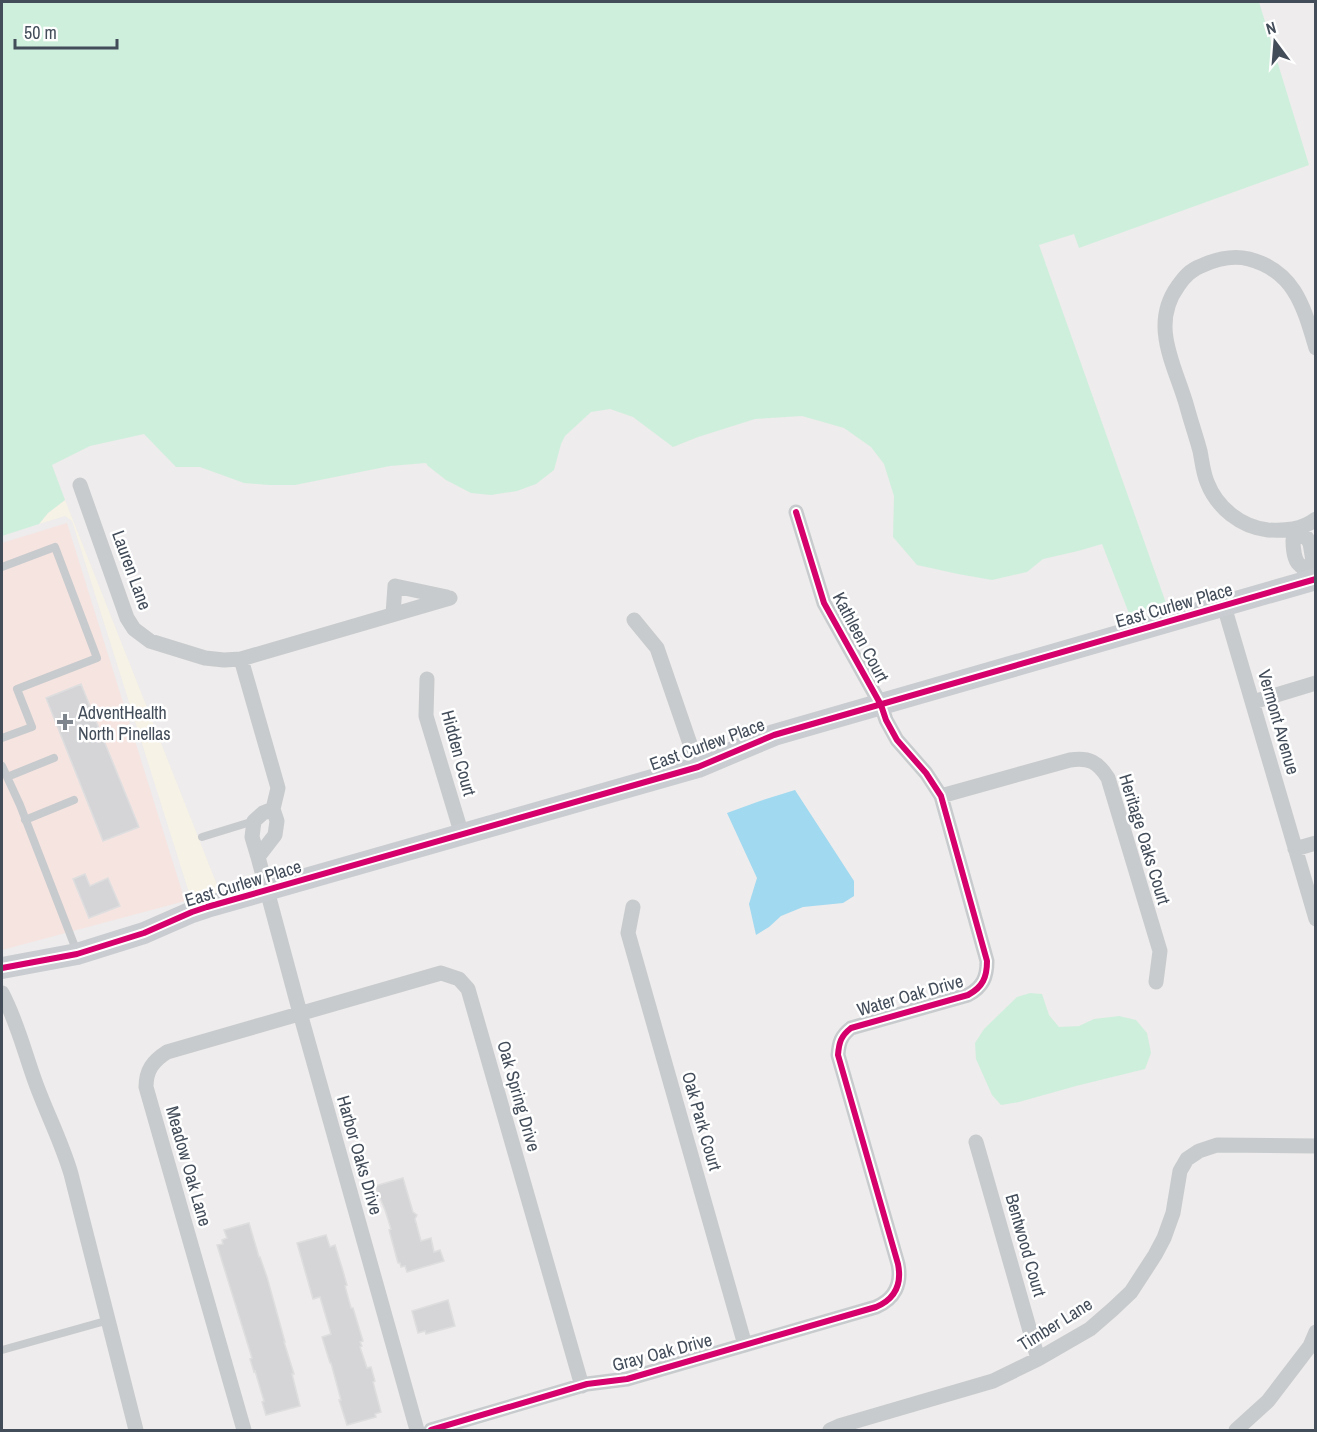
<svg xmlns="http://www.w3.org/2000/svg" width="1317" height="1432" font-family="'Archivo Narrow',sans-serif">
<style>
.commercial{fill:#f6f2e6}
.medical{fill:#f6e4e1}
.green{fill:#cfefdd}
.water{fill:#a0d9f0}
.building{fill:#d5d4d7;stroke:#dfdedf;stroke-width:1.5}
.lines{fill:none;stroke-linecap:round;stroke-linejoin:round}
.lane{stroke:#c8cbcd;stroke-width:8}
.street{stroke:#c8cbcd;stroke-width:15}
.secondary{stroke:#c9ccd0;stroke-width:22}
.cycleway-casing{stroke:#fff;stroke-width:10}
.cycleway{stroke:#d6006c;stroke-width:6}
.poi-dot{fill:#7f858d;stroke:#fff;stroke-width:2}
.labels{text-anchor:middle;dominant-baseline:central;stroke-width:5;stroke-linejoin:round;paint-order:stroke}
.street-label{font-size:18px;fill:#434d5a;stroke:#fff}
.poi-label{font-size:18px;fill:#434d5a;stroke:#fff;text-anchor:start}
</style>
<rect width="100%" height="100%" fill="#eeecec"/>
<path class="commercial" d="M65,500L221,895L187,906L191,899L72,521L65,516L39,524L48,513Z"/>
<path class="medical" d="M67,523L185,901L2,950V543Z"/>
<path class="green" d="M2,2H1259L1309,165L1079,248L1074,234L1039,245L1166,603L1130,616L1102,544L1078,551L1043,559L1027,572L992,580L958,574L917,565L893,537L894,496L884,464L871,447L844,428L802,416L755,419L698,437L673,447L633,417L610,409L591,412L565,436L561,444L554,470L536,484L517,491L491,495L471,493L446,480L428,466L426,463L390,466L295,485H269L244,483L200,467H176L144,434L90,446L52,465L65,500L48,513L39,524L2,536Z
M1030,993L1042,994L1049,1015L1059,1027L1079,1026L1094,1019L1119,1016L1136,1020L1147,1033L1151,1053L1145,1069L1076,1086L1019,1102L1001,1105L992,1095L976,1059L975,1043L984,1029L1017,997Z"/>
<path class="water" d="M795,790L854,881V896L843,903L803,907L781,916L769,927L756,935L749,904L757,878L727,813L760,801Z"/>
<path class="building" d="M81,684L139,827L103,841L46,698Z
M85,874L90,886L108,878L120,906L89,918L73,879Z
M403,1178L413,1212L417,1215L415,1219L421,1241L431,1238L434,1252L440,1250L444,1261L407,1272L405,1266L401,1267L400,1263H398L389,1230L391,1229L385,1210L375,1186Z
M249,1223L259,1257H260L267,1277L285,1342H284L294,1374H292L300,1406L266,1415L262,1402L264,1401L255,1371L254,1372L250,1359L252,1358L217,1245L223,1244L222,1240L227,1238L224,1230Z
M326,1235L330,1247L335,1245L343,1271L347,1285L345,1286L351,1308H353L363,1341L360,1342L362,1346L360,1347L367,1368L371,1367L375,1381L373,1382L381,1412L375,1414L376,1417L347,1425L339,1400H341L331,1363H330L322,1337L331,1334L320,1297L313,1299L297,1243Z
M448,1300L455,1326L426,1334L425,1331L418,1333L412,1311Z"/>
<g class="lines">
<path class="lane" d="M2,567L55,547L97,658L17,689L32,727L2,738
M2,766L20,805L77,952
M7,777L54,758
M25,820L74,800
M202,837L254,821
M2,1350L109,1320"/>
<path class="street" d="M1316,348C1304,308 1295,271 1249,259C1233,255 1216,259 1201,266C1190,270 1184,277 1178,286C1149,326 1176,367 1187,407C1191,422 1196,436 1200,451C1202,461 1203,472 1207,482C1217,508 1241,527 1268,530C1285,531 1302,530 1316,519
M80,485L127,618L134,629L150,641L205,658L224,660L241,659L450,598
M1310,568C1306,568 1302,568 1300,565C1294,561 1293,547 1293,540L1298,536L1306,537L1310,543L1313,561L1310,568L1313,580
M1224,606L1316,919
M393,614L395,586L447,597
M634,620L657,648L698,767
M241,659L278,788L273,809L277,821L275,835L258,857L300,1013L417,1430
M427,679L426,716L462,835
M1253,702L1316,683
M941,796L1070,760C1089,757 1098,762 1108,778L1160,951L1156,982
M1295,849L1316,843
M258,857L252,837L254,821L263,813L273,809
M633,907L628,933L745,1345
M2,993C17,1021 25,1054 36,1084C47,1114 62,1143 71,1174L136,1430
M976,1142L1038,1359
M244,1430L146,1087C146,1070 153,1061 167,1052L441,973L459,979L468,989L582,1386
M431,1430L587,1384L627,1379L876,1307C895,1299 902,1284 898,1264L838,1055C839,1042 841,1036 851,1028L968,995C983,987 987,977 987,961L941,796L926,773L897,740L886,720L881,705L824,603L796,512
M830,1430L839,1426L993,1381L1038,1359L1090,1329L1113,1309L1131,1292L1155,1255L1164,1238L1173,1213L1180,1171L1187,1159L1199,1151L1217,1145L1316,1146
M1236,1430L1268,1401L1310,1346L1316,1332"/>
<path class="secondary" d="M2,968L77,954L144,933L192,912L207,907L698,767L774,735L1316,579"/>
<g class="cycleway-casing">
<path id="cycleway" d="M2,968L77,954L144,933L192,912L207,907L698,767L774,735L1316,579
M431,1430L587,1384L627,1379L876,1307C895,1299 902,1284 898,1264L838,1055C839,1042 841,1036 851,1028L968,995C983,987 987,977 987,961L941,796L926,773L897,740L886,720L881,705L824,603L796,512"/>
</g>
<use href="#cycleway" class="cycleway"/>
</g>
<path class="poi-dot" d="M62 713h6v6h6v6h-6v6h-6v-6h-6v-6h6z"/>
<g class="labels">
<g class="street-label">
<text transform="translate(132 570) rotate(70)">Lauren Lane</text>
<text transform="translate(1174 605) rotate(-16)">East Curlew Place</text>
<text transform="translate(861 637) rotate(62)">Kathleen Court</text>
<text transform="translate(1279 722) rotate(74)">Vermont Avenue</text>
<text transform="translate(707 744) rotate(-20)">East Curlew Place</text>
<text transform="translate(459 753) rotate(75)">Hidden Court</text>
<text transform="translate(1145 839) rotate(73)">Heritage Oaks Court</text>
<text transform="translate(243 883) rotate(-17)">East Curlew Place</text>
<text transform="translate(910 995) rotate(-16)">Water Oak Drive</text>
<text transform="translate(519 1096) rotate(74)">Oak Spring Drive</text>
<text transform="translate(702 1121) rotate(74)">Oak Park Court</text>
<text transform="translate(360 1155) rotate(74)">Harbor Oaks Drive</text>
<text transform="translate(189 1166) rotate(74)">Meadow Oak Lane</text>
<text transform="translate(1026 1245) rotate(74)">Bentwood Court</text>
<text transform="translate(1055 1324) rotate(-32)">Timber Lane</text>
<text transform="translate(662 1352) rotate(-15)">Gray Oak Drive</text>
</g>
<g class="poi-label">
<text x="78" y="712">AdventHealth<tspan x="78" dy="21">North Pinellas</tspan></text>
</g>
</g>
<rect width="1317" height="1432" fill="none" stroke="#434d5a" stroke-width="6"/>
<g transform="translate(1275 42) rotate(344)" stroke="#ffffff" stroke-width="4.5" paint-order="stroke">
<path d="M0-4.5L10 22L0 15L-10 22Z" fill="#434d5a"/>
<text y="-9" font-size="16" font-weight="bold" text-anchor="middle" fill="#434d5a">N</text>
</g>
<path d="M15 39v9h102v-9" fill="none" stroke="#434d5a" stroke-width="3"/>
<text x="24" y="39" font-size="18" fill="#434d5a" stroke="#ffffff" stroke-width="4.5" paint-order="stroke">50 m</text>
</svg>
